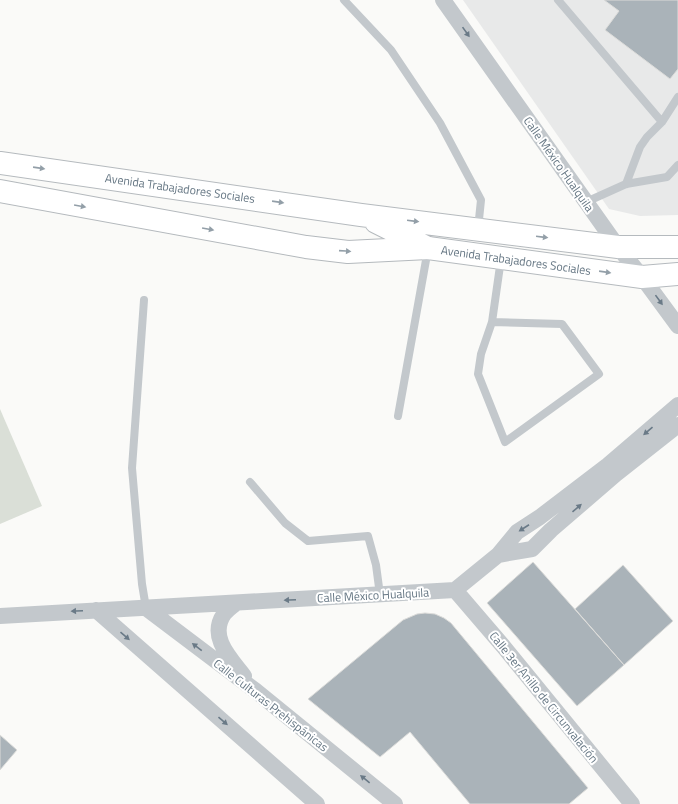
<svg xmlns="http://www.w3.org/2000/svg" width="678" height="804" font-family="'Titillium Web',sans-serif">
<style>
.built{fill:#e8e9e9}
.garden{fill:#dadfd7}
.building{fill:#aab3b9;stroke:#dcdcda}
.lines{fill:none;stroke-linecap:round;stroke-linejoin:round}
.primary-casing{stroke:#b5babe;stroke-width:24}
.highway-casing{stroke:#b4b9bd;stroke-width:24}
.lane{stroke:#c3c8cc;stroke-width:8}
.street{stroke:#c3c8cc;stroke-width:16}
.primary{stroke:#fff;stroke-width:22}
.highway{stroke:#fff;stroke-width:22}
.oneway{fill:#6a7a87}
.oneway2{fill:#939fa8}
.labels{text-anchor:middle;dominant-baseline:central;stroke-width:4;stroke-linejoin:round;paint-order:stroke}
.street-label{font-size:12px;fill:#657683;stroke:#fff}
</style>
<rect width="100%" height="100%" fill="#fafaf8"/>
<path class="built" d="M463,0H678V215L640,216L609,209Z"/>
<path class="garden" d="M0,409L42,506L0,524Z"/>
<path class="building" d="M604,0H678V69L670,79L605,30L619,11Z
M533,562L624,665L577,706L487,603Z
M623,565L673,621L624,665L575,609Z
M425,613L435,614L444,618L451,623L588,788L569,804H470L410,732L380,757L308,699L403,620L417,614Z
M0,735L17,750L0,770Z"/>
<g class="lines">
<g class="primary-casing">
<path id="primary" d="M0,163L361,215L618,247H678
M376,222L428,248L642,277L678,274"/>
</g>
<g class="highway-casing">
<path id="highway" d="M0,191L306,247L348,252L428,248"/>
</g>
<path class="lane" d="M344,0L391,50L440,123L481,200L478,229
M558,0L662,122L678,97
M626,184L640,147L647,137L662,122
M586,202L626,184L667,177L678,165
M144,300L132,468L142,584L146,608
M492,322L481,354L478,374L505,442L599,374L562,324L492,322L501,259
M398,416L428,249
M250,482L285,523L308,541L368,536L376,565L380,595"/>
<path class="street" d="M443,0L618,247L642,277L678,326
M498,555L532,549L551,530L616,474L678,425
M455,590L503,646L632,804
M235,604C231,607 227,610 224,614C208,637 231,659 244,676
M146,608L256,691L395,804
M96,610L317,804
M0,616L455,590L498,555L517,532L540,517L608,465L678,405"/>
<use href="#primary" class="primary"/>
<use href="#highway" class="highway"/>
</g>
<defs><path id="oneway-solid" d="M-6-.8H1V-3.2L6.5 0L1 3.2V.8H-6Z"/></defs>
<g class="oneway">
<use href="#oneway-solid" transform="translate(466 32) rotate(55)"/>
<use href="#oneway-solid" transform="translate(659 300) rotate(54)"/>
<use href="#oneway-solid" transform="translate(648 431) rotate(139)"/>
<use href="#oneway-solid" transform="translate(577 508) rotate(-41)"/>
<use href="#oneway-solid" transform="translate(524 528) rotate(147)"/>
<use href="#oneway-solid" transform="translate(290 600) rotate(177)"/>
<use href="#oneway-solid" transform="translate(77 611) rotate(177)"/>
<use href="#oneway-solid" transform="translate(125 636) rotate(41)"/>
<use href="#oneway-solid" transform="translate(197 647) rotate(-143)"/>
<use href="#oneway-solid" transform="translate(223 721) rotate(41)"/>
<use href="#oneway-solid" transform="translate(365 779) rotate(-141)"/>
</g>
<g class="oneway2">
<use href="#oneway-solid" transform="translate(39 168) rotate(8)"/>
<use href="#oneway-solid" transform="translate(278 202) rotate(8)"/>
<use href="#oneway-solid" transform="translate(80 206) rotate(10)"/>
<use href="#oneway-solid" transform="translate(413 221) rotate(7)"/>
<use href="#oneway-solid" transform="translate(208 229) rotate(10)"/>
<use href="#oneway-solid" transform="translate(542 237) rotate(7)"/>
<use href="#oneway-solid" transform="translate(345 251) rotate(4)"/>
<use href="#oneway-solid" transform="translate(605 272) rotate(8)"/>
</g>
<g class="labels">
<g class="street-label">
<text transform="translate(559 164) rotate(55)">Calle México Hualquila</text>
<text transform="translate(180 188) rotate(8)">Avenida Trabajadores Sociales</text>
<text transform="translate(516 260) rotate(8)">Avenida Trabajadores Sociales</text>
<text transform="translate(373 595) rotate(-3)">Calle México Hualquila</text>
<text transform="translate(544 697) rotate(51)">Calle 3er Anillo de Circunvalación</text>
<text transform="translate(271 705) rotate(38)">Calle Culturas Prehispánicas</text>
</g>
</g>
</svg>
